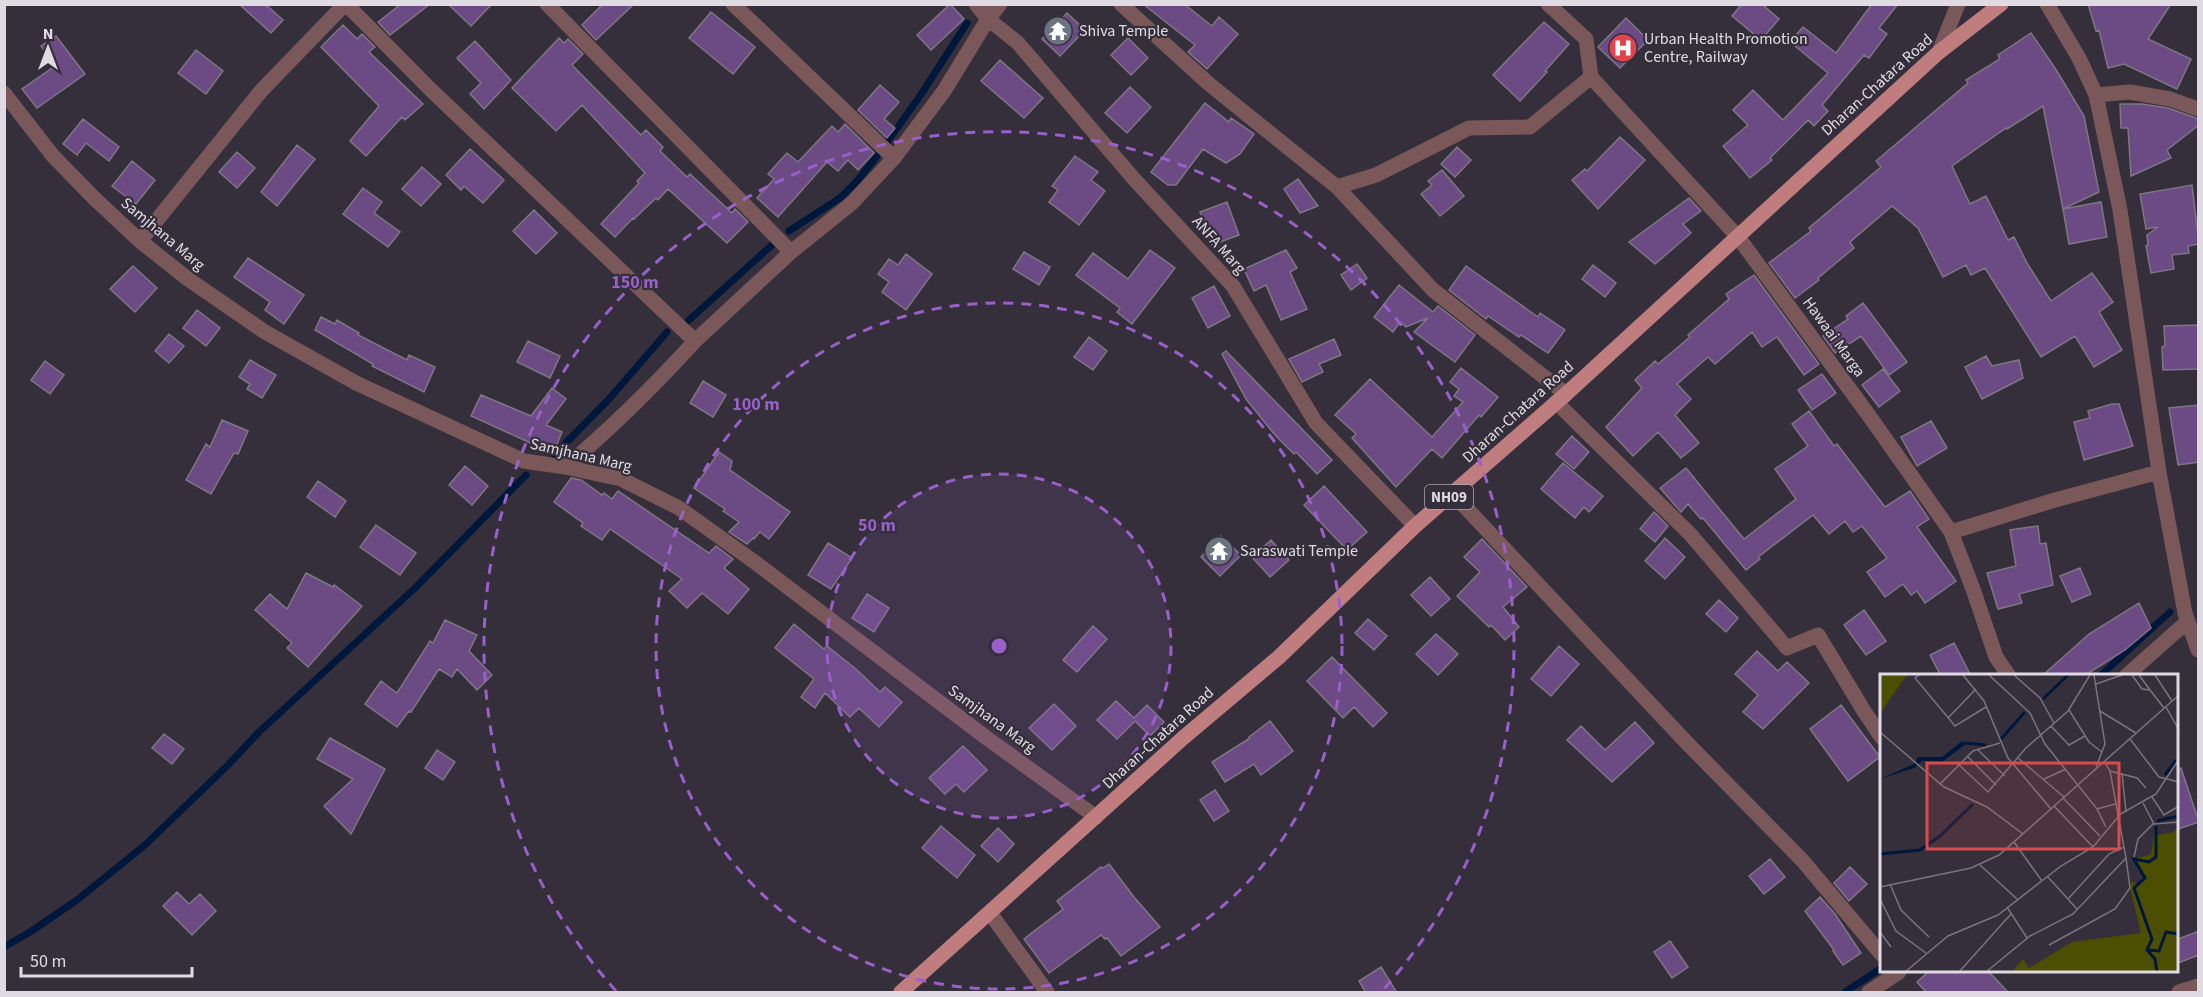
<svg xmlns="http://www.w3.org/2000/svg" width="2203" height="997" font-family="'Source Sans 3',sans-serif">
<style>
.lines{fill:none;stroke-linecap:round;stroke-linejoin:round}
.stream{stroke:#00173c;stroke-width:7}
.building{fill:#6c4b84;stroke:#7e7684;stroke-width:1.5}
.street{stroke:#7a5859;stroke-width:15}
.primary{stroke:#bf7d7f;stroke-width:15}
.ring{fill:none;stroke:#9960ca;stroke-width:3;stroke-dasharray:10 8}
.labels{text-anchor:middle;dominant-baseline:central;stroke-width:4.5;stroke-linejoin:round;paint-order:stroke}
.shield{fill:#352f3b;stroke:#ada7b1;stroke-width:1.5}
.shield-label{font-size:15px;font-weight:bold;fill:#e0dbe3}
.poi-label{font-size:16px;fill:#e0dbe3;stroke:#352f3b;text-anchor:start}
.street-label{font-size:16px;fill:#e0dbe3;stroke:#352f3b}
.inset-river{fill:none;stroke:#00173c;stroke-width:3}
.inset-road{fill:none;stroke:#79747e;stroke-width:1.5}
.view{fill:#d84c4d;fill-opacity:0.15;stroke:#d84c4d;stroke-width:3}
.inset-edge{fill:none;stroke:#e0dbe3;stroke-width:3}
.centre{fill:#9960ca;stroke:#352f3b;stroke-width:3}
.ring-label{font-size:18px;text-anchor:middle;font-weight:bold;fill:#9960ca;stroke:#352f3b;stroke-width:4.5;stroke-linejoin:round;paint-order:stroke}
</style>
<rect width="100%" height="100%" fill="#352f3b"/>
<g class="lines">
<path class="stream" d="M885,145L920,96L967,23
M789,231L840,198L857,181L877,156
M688,321L773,244
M554,455L609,399L667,332
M2100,676L2170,612
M4,947L30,932L77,900L145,845L228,765L259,732L416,587L526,475
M1845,992L1880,969"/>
</g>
<path class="building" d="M239,4H265L283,20L271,33Z
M401,4H430L390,35L378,22Z
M448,4H492L471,26Z
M603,4H634L596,40L582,25Z
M950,4L964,19L931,50L917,35Z
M1143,4H1184L1212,26L1219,17L1238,34L1207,69L1188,52L1195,45Z
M1742,4H1762L1779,19L1761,40L1732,16Z
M1872,4H1898L1879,28L1887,34L1869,58L1864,55L1822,105L1828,111L1814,126L1808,120L1770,158L1772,160L1750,178L1723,146L1748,125L1733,110L1753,90L1783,120L1828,73L1790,42L1803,27L1836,53Z
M2088,4H2171L2148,39L2191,59L2177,89L2124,64L2108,68L2099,30L2096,31Z
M711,12L755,47L733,74L689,38Z
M1067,13L1085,30L1060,56L1042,39Z
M1626,18L1648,40L1620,68L1598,47Z
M1544,22L1569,44L1545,71L1547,72L1520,101L1493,75Z
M343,25L357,39L362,34L375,47L369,52L423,104L405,120L402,117L366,156L350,141L379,106L321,47Z
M2031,33L2055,68L2084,116L2099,192L2063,209L2043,106L2007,129L2006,128L1952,166L1970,204L1986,196L2008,240L2014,237L2027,263L2051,301L2092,273L2113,302L2099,312L2122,350L2094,367L2075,336L2041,357L1985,268L1971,275L1966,265L1943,277L1918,228L1892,206L1850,242L1854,248L1818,278L1819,280L1795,298L1769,263L1811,231L1809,228L1881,167L1876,161L1968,83L1966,80L2000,59L1998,55Z
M56,36L85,74L37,108L22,89L55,66L41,46Z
M559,38L564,43L568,39L583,54L572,65L641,135L646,130L663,147L660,151L687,177L690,174L732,213L735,209L748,222L727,243L668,189L658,200L656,198L634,219L633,218L615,237L601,224L639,183L637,181L645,173L582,105L556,131L512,88Z
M1128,38L1148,58L1131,75L1111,55Z
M475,41L511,80L484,109L470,94L481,83L457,58Z
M196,50L223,71L206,94L178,73Z
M1000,60L1043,98L1024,118L981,81Z
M880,85L899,102L884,119L895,128L887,138L858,110Z
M1130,87L1151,107L1127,133L1105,113Z
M1205,103L1229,122L1231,118L1254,134L1240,154L1226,163L1203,149L1176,185H1168L1151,172Z
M2120,104H2142L2168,108L2199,119V125L2167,150L2171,158L2131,176L2128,128H2121Z
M83,119L119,147L109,161L86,143L77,155L63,144Z
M845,124L874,153L858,170L848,160L838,171L827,162L778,217L757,198L774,179L768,174L787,153L798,162L832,126L838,132Z
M1620,137L1645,160L1598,209L1572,180L1585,169L1587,171Z
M297,145L315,159L277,206L261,192Z
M1457,147L1471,160L1455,177L1441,164Z
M470,149L504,180L483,203L464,186L461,190L446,175Z
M237,152L255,168L237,188L219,172Z
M1075,156L1098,172L1091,180L1105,191L1079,225L1049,202L1058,190L1052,186Z
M132,161L155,180L136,204L112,186Z
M422,167L441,184L421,206L402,189Z
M1442,170L1464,196L1440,216L1421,194L1432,185L1428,181Z
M1298,179L1318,206L1300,213L1284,189Z
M2192,185L2199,244L2188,246L2189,253L2172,255L2174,269L2151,273L2146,246L2148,245L2147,235L2158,227L2146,229L2140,194Z
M363,188L382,202L374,213L400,232L388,247L343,214Z
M1689,198L1701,211L1683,224L1691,233L1655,264L1629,242Z
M1227,202L1239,235L1212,245L1200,212Z
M2101,202L2107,237L2069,244L2063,209Z
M534,210L557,233L536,254L513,231Z
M1150,250L1175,268L1132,324L1117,312L1120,308L1076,275L1093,253L1128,279Z
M1286,250L1297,268L1290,272L1307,309L1281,320L1266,285L1254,291L1244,269Z
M1024,252L1050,267L1039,285L1013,269Z
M906,254L932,274L906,310L882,292L889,282L878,274L889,259L898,265Z
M248,258L304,295L284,324L265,310L270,302L234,277Z
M1357,264L1367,278L1351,290L1341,275Z
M1593,265L1616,283L1605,297L1582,279Z
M133,266L157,288L135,312L110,289Z
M1466,266L1538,317L1540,313L1565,330L1548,353L1521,335L1519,337L1488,316L1486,319L1449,290Z
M1754,275L1819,364L1804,375L1777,337L1762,347L1752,332L1715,364L1708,357L1677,384L1691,399L1675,415L1699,443L1681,458L1658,432L1633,456L1606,427L1642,388L1635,380L1655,361L1658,364L1690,337L1688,335L1729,299L1726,294Z
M1399,285L1433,312L1438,306L1475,335L1455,362L1414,332L1428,318L1406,327L1400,322L1393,332L1374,317Z
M1214,286L1230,316L1208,328L1192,298Z
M1863,303L1907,362L1889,375L1861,336L1835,353L1823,336L1848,319L1846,316Z
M197,310L220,328L206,346L183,328Z
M321,317L335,324L337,320L359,333L358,335L407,360L409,355L435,367L424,392L372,366L373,364L315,330Z
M2199,325V369L2163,370L2162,347L2165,346L2164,326Z
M169,334L184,346L169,363L155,351Z
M1089,337L1107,351L1093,370L1074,357Z
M1334,339L1341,355L1319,364L1323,372L1302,382L1289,359Z
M528,341L560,356L550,378L517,362Z
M1226,351L1332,460L1317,474L1296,452L1294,454L1275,435L1246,399L1222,354Z
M1986,356L1992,366L2019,360L2023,378L1982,399L1965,367Z
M250,360L276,375L262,398L247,389L250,384L239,377Z
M45,361L64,375L50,394L31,380Z
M1461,368L1498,397L1481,417L1479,415L1442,458L1432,449L1396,487L1352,438L1356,434L1335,415L1370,379L1432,437L1463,402L1454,396L1459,389L1450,382Z
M1883,369L1900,391L1879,407L1862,385Z
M1822,374L1836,393L1812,410L1798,390Z
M703,381L726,395L713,417L690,403Z
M552,388L566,399L546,425L562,432L555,449L537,442L535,445L471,416L481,395L531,416Z
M2112,404H2119L2133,446L2084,460L2074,422L2090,418L2088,411Z
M2199,405V462L2178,465L2169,408Z
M1809,411L1834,446L1837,444L1885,507L1910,491L1929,519L1917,527L1956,581L1925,603L1917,591L1911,595L1903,584L1885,597L1867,572L1887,558L1862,526L1853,532L1845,521L1829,534L1813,515L1758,557L1760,559L1746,570L1703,518L1701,519L1688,504L1681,512L1660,488L1686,468L1744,539L1796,499L1775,469L1808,446L1792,424Z
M222,420L248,431L238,454L234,453L211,494L186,480L206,444L210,447Z
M1931,421L1947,448L1917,466L1901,437Z
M1572,436L1589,452L1574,469L1556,454Z
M719,452L732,461L730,470L790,512L769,539L760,532L754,539L753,538L747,544L729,532L739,522L723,511L725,509L694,488Z
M1563,463L1603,496L1589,512L1584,507L1575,518L1541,489Z
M465,466L488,486L472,505L449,485Z
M571,478L581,480L602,495L604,493L612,499L618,491L709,553L716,546L733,559L724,568L749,589L728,614L702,593L687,608L669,591L682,579L610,529L602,540L581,526L583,523L554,502Z
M318,481L346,501L335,517L307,497Z
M1324,486L1367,532L1347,550L1304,505Z
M1654,512L1668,526L1655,542L1640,529Z
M376,525L416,553L400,575L360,547Z
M2038,526L2040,544L2046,543L2053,585L2019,594L2022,603L1998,609L1987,573L2016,566L2010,530Z
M1221,536L1241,555L1220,576L1201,557Z
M1665,538L1685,557L1665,579L1645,561Z
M1482,539L1527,587L1503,607L1519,627L1505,640L1491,625L1489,627L1457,596L1480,572L1464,557Z
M1271,540L1289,560L1270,577L1252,557Z
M828,543L852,558L831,589L808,575Z
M2080,568L2091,594L2072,602L2060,576Z
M306,573L333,587L334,585L362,606L308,667L287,648L292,643L255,610L270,594L287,609Z
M1430,577L1450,599L1431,616L1411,595Z
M867,594L889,608L874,632L852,618Z
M1719,600L1738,618L1726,632L1706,614Z
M2139,603L2151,628L2125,650L2084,676H2042L2089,634Z
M1864,610L1886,641L1866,655L1844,625Z
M1368,619L1387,636L1374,650L1355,633Z
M445,620L477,635L469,651L492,675L477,690L457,669L452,677L439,669L411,712L409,711L397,727L365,704L381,681L397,693L430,641L433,643Z
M794,624L824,649L827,646L857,670L880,692L885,687L902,702L879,727L859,708L850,717L825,693L815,708L801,697L814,679L775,648Z
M1093,626L1107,639L1077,672L1063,660Z
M1436,634L1458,654L1438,675L1416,654Z
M1954,643L1971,676H1941L1930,655Z
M1559,646L1579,664L1551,696L1531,679Z
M1757,651L1778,671L1787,662L1809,683L1763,729L1743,712L1758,695L1735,674Z
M1332,657L1387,713L1373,727L1354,707L1343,718L1307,681Z
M1116,701L1134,718L1147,705L1164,722L1150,736L1135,721L1117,739L1097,720Z
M1054,704L1076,726L1052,750L1029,728Z
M1841,705L1880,757L1848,781L1810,729Z
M1270,721L1293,751L1261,775L1254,764L1225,782L1212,762L1250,738L1249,737Z
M1635,722L1654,743L1612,782L1567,740L1581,726L1605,750Z
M164,734L184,749L172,764L152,748Z
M330,738L385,769L351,834L324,806L353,779L317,759Z
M963,746L987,770L964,792L956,784L945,794L929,778Z
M437,750L455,762L443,780L425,768Z
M2181,768L2199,822L2178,829V769Z
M1215,790L1229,811L1214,821L1200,800Z
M941,826L975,855L957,878L922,848Z
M998,828L1014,844L998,862L981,846Z
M1770,859L1785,877L1764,894L1749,876Z
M1109,864L1134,897L1160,927L1121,956L1107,938L1105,939L1101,935L1049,973L1024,939L1063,909L1057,901L1101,867L1103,868Z
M1850,867L1867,884L1849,901L1834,883Z
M177,892L189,904L200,894L216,911L192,935L163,906Z
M1820,897L1835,914L1861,953L1843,965L1833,951L1834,950L1805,911Z
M2199,931V955L2178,963V939Z
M1670,941L1688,967L1672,978L1654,952Z
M1381,967L1397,993H1366L1359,981Z
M1928,972H1989L2009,993H1927L1917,982Z"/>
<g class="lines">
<path class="street" d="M346,4L431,90L695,341L791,252L852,203L894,158L944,91L988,19L1000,4
M547,4L791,252
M733,4L894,158
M976,4L988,19L1018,43L1134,179L1233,286L1316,423L1415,526
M1121,4L1209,84L1337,187L1433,290L1566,394
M1548,4L1586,39L1591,77L1738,237L1870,417L1951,532L2055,500L2159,472
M2047,4L2079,58L2096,95L2120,210L2159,472L2185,613L2198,650
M1939,52L1958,4
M4,93L53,156L94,198L140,241L188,279L265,332L356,383L524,461L565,467L621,479L679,508L756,563L984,736L1096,817
M2096,95L2130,92L2170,99L2198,109
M1337,187L1376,175L1469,128L1530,127L1591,77
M140,241L261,91L345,4
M1556,402L1691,535L1787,648L1818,635L1864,711L1882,738
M565,467C612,428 654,386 695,341
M1453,494L1687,743L1802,860L1882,955
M1951,532L1973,589L1996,657L2009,676
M2126,676L2188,621
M990,913L1047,992
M1869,992L1899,972
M2179,992L2198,986"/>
<path class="primary" d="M901,992L1183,738L1279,657L1415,526L1566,394L1939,52L2001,4"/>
</g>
<circle cx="999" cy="646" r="172" fill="#9960ca" fill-opacity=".12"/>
<g class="ring">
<circle cx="999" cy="646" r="172"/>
<circle cx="999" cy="646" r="343"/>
<path d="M616 991A515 515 0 1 1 1382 991"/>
</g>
<defs>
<g id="temple-disc" transform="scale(1.5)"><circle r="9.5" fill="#6b7280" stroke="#352f3b"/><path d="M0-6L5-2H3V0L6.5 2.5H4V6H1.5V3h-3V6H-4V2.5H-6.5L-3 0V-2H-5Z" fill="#fff"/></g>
<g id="hospital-disc" transform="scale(1.5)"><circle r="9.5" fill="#e0444e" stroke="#352f3b"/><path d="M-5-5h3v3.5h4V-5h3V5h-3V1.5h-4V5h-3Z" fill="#fff"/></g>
</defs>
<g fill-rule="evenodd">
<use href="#temple-disc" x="1058" y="31"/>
<use href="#hospital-disc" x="1623" y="48"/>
<use href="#temple-disc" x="1219" y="551"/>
</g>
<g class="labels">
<rect class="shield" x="1425" y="485" width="48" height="24" rx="4.5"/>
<g class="shield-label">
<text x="1449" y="497">NH09</text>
</g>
<g class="poi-label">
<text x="1079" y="31">Shiva Temple</text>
<text x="1644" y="39">Urban Health Promotion<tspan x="1644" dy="18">Centre, Railway</tspan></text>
<text x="1240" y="551">Saraswati Temple</text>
</g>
<g class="street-label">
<text transform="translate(1877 85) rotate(-42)">Dharan-Chatara Road</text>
<text transform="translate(163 234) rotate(40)">Samjhana Marg</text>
<text transform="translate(1219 245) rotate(48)">ANFA Marg</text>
<text transform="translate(1834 337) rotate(54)">Hawaai Marga</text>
<text transform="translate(1518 412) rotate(-42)">Dharan-Chatara Road</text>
<text transform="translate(581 455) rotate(13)">Samjhana Marg</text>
<text transform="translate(992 719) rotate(36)">Samjhana Marg</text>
<text transform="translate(1158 738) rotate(-42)">Dharan-Chatara Road</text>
</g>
</g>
<g transform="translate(1880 674)">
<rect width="298" height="298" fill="#352f3b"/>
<path d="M0,1H27L0,39ZM298,152V298H132L143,285L149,294L192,268L261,259L250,214L251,208L261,210L265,204L254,185L271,180L274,162L294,158Z" fill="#4c4e01"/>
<path d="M82,67L86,70L62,88L42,87L34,94L0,105L34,90L38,83H62Z" fill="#00173c"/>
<path class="inset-river" d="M163,25L188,1M121,65L145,38M85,69L106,71M285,101L296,86M277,147L299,142M276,152V183L269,188L254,185L265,204L254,214L272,265L267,276L275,285L277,298M0,180L40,176L60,162L93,130M268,276L279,277L286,258L299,260"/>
<path class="inset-road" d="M39,1L35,4L75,52L106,33M83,1L104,27L128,84L171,135M109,1L150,39L165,70L217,135L235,130M134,1L160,24L174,49M214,1L225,70L216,93M252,1L262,15L270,16L284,34M259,1L270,16M275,1L292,27M216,10L242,1M286,33L299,56M189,36L209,68L222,78M220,37L256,59M68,44L96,15M171,52L189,71L205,62M0,58L64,113L107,133L143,160M250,65L279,103L299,108M97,75L125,102M87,82L116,111M138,84L184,123M77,89L108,118L146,74L188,37L210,1M230,97L257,104L266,114M242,99L246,138M164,105L186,95M60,110L93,77L120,69M272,123L284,141L299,132M183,124L220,162M263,129L274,150L299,148M174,132L213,173M217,135L226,153M237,142L276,120L299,85M134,168L162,207M254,183L258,165L274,149M100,191L137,225M168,203L197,235M10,210L21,236L49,263M0,213L91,194L119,181L299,21M0,225L16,257L46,279M188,225L229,180L244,173M127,233L147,264M0,258L11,273M169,271L235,235L250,214L246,184M25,298L68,262L118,241L181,192L213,173L238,143M79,298L131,240M106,298L150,262L193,240L246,184L230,97L224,87"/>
<path class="view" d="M47,89H239V175H47Z"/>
<rect width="298" height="298" class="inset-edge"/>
</g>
<circle cx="999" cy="646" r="9" class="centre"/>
<g class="ring-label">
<text x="635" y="288">150 m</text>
<text x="756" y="410">100 m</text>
<text x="877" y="531">50 m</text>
</g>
<rect width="2203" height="997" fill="none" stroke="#e0dbe3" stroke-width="12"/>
<g transform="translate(48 48)" stroke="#352f3b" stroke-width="4.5" paint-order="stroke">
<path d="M0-4.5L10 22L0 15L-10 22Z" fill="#e0dbe3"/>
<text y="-9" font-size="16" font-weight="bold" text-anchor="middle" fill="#e0dbe3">N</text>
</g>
<path d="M21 967v9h171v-9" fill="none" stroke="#e0dbe3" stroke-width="3"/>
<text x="30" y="967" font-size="18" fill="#e0dbe3" stroke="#352f3b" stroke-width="4.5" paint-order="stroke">50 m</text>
</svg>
